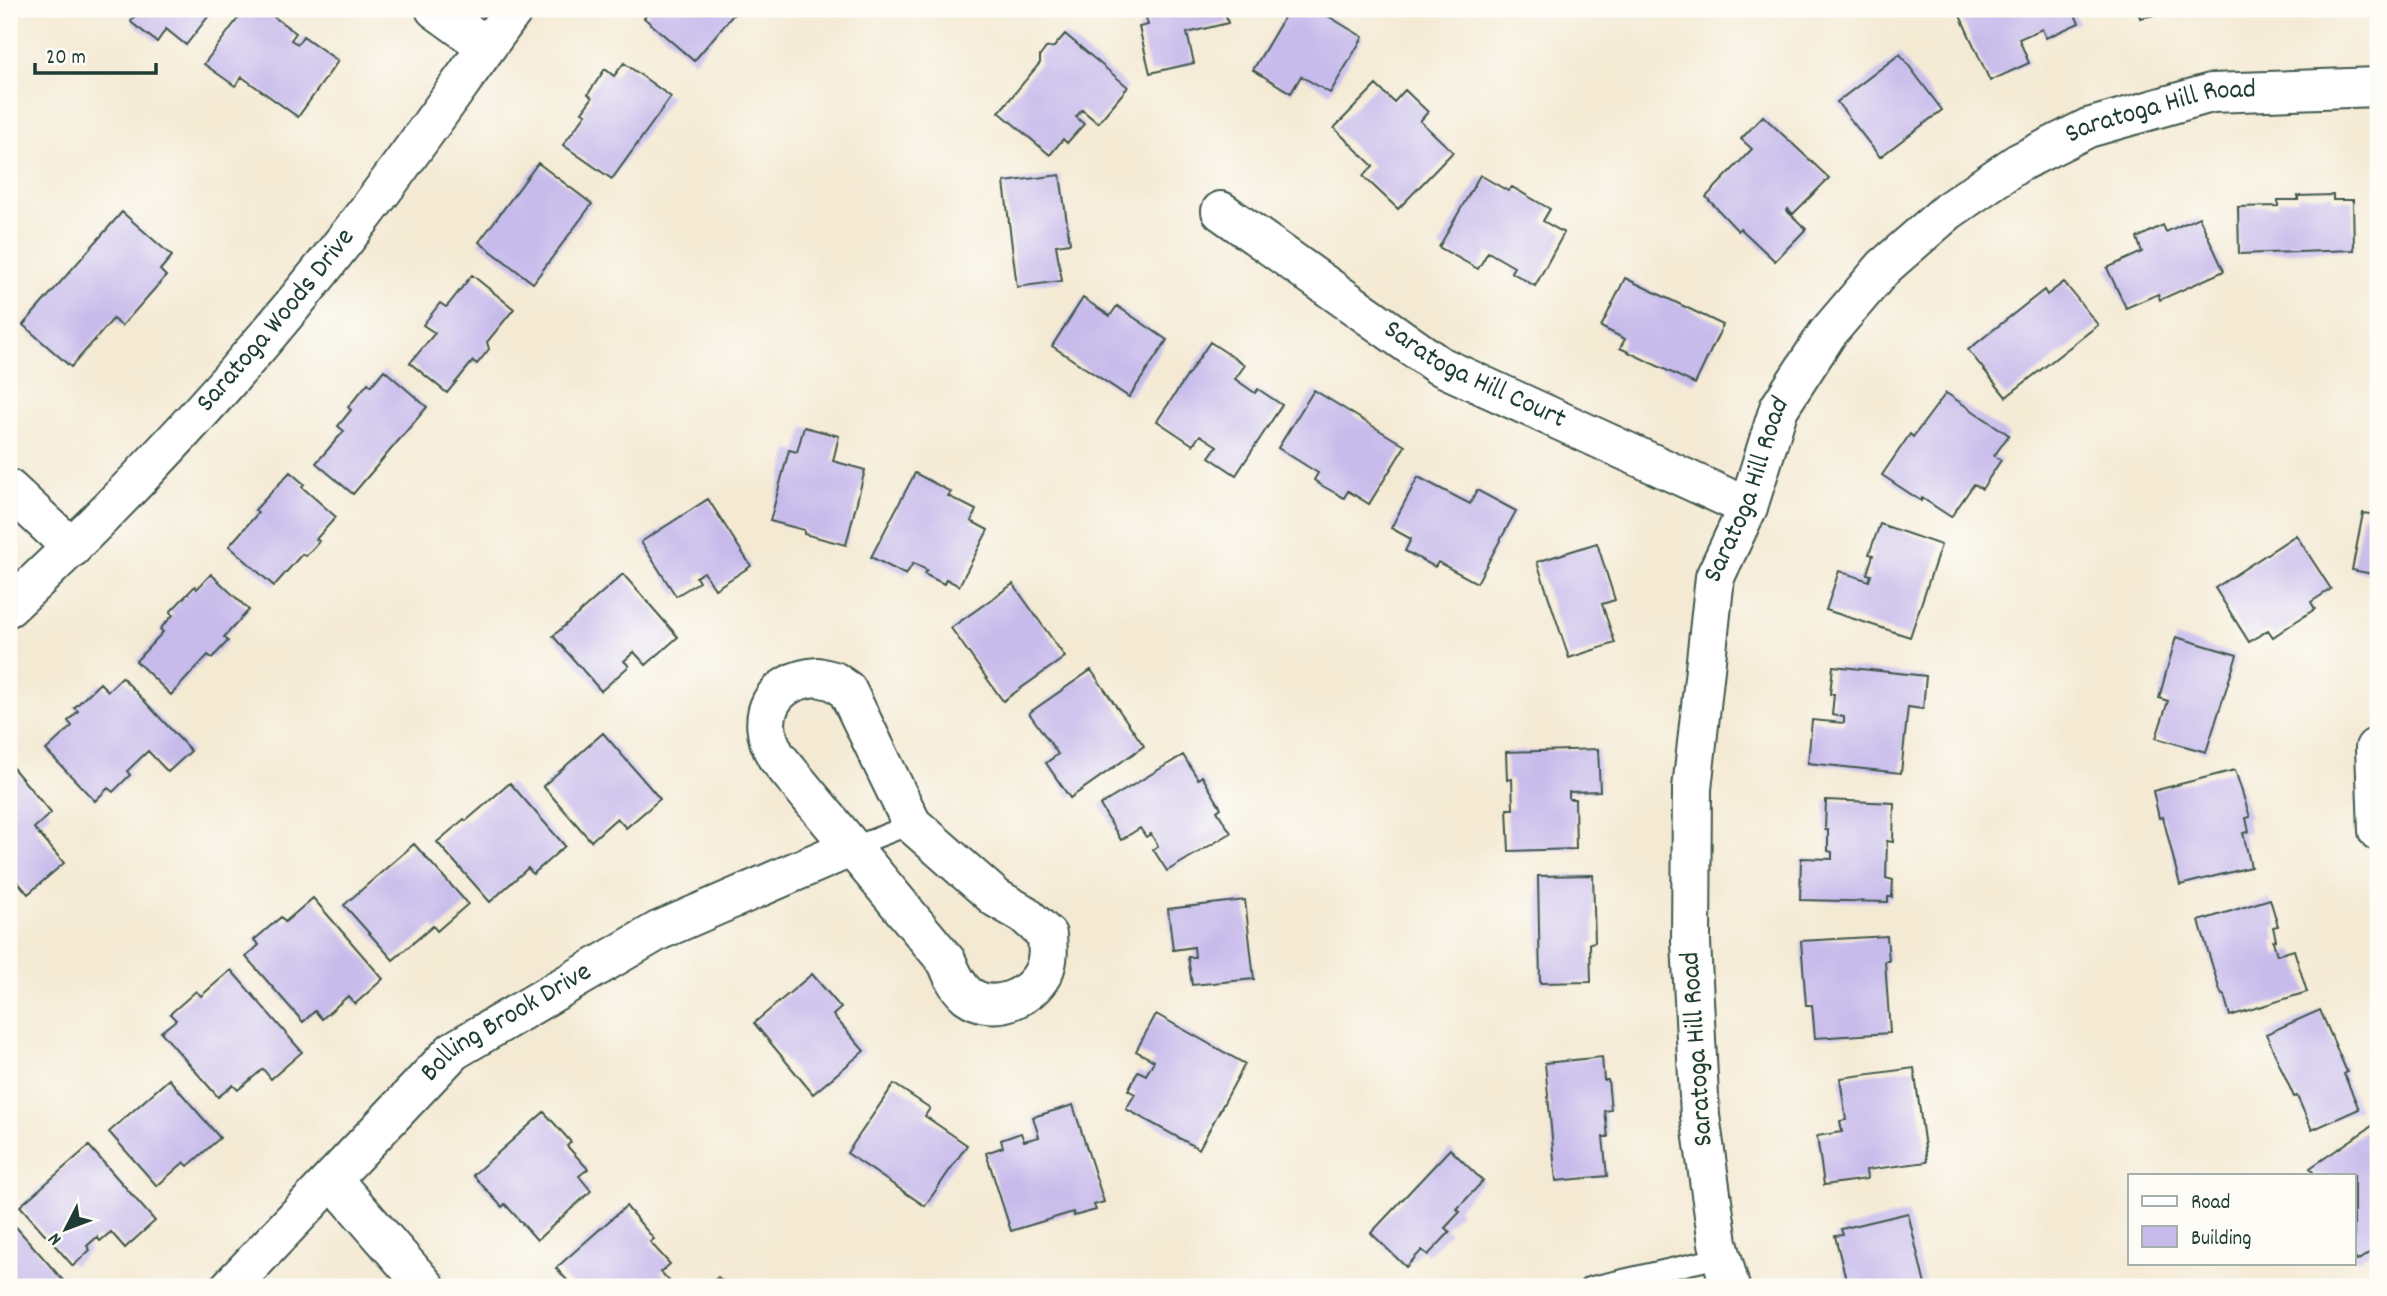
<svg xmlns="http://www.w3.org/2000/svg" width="2387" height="1296" font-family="Dekko,sans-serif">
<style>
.building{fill:#c7bbeb}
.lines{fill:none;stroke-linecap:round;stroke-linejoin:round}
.lane-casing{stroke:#3f574c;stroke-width:23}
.street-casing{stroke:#3f574c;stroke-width:42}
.lane{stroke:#fff;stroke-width:19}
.street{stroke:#fff;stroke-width:38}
.labels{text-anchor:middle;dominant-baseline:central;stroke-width:5;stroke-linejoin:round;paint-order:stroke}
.street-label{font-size:28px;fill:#1f3d34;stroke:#fdfcf7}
</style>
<rect width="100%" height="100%" fill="#fdfcf7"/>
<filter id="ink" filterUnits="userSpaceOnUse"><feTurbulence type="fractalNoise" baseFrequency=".0143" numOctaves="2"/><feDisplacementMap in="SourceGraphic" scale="14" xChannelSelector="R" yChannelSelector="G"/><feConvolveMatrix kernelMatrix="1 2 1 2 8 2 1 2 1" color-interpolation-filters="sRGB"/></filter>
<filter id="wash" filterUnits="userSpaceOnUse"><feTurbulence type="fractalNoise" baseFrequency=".00686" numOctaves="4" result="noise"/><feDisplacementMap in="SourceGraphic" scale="28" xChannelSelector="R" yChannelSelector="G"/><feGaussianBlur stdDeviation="1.57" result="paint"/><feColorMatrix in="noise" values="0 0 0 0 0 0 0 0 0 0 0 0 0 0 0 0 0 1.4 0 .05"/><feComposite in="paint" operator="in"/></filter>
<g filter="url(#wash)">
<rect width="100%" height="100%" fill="#f4ead4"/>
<g id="blocks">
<path class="building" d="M124,9H214L186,45L166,29L157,42L132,23L131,21L134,17Z
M245,9H263L296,33L291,40L294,42L298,44L303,36L338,61L298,117L242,77L235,86L204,64Z
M652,9H738L694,61L644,18Z
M1144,9H1224L1228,23L1187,33L1194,63L1150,73L1139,27L1148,25Z
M1289,9H1316L1363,37L1330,93L1301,76L1291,93L1253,70Z
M1957,9H2072L2079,23L2046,38L2042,29L2019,39L2029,63L1990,81Z
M2138,9H2178V10L2140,18Z
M1065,34L1128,87L1098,123L1082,110L1076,117L1084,124L1067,143L1063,139L1050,155L999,112L1040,63V56L1046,48L1054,47Z
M1900,54L1942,110L1880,157L1837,102Z
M624,63L671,97L612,179L563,145L586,114L582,112L592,98L588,94L605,69L614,76Z
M1376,85L1394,102L1405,90L1428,112L1420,121L1453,152L1398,209L1363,176L1373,166L1334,128Z
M1763,116L1829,178L1793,214L1788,209L1787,211L1806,229L1775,261L1740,228L1738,231L1706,197L1752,149L1741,139Z
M538,163L592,204L533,283L479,242Z
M1060,175L1070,243L1056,245L1062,281L1017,287L1004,182Z
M1480,175L1508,191L1512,187L1550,209L1543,221L1564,233L1535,286L1511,272L1514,267L1488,252L1478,269L1439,247Z
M2333,195V200H2353L2354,250L2239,254L2238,207L2278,206V200H2298V196Z
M122,212L172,256L160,270L166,276L122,326L113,319L71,367L23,325Z
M2199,217L2224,271L2160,300L2158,294L2126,308L2107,268L2142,252L2137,238L2163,225L2166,232Z
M472,275L514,309L487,342L489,349L477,364L473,361L447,393L410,363L435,333L423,325L440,303L446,307L448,305Z
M1625,278L1723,325L1695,384L1620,348L1625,339L1601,327Z
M2064,282L2098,325L2006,397L1968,350L2044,290L2047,295Z
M1083,298L1110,316L1117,306L1167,340L1129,397L1052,346Z
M1210,342L1245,365L1235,379L1255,393L1258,389L1282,405L1236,475L1209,457L1217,446L1200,435L1193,445L1157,421Z
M384,370L427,407L353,494L316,463L344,431L338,426L351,410L348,407L368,383L371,386Z
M1314,390L1405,446L1369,504L1348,491L1344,498L1321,485L1314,480L1318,473L1278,448Z
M1946,393L2009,435L1994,456L2001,460L1982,489L1974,484L1951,517L1922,498L1921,501L1882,475L1910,434L1913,437Z
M804,427L839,436L833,461L865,470L846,545L804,534V530L770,521L789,450L797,452Z
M290,472L304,484L302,487L336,517L316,539L319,541L317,544L306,556L302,554L274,586L229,546L258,513L255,510Z
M915,473L951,492L948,496L976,510L971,521L988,530L959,586L946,579L944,584L924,574L927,570L913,563L906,575L871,557Z
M1418,477L1470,504L1477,490L1516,511L1477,583L1438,562L1435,567L1405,551L1411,539L1391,528Z
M708,499L751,566L715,589L704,572L696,577L699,582L676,596L641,542Z
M2363,513L2378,515V575L2352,570Z
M1880,524L1941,545L1910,637L1826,610L1839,571L1869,581L1871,575L1867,574L1873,555L1869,554Z
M2296,535L2331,589L2311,602L2315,609L2295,622L2273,637L2268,630L2249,642L2215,588Z
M1597,543L1615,600L1602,604L1615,643L1569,658L1537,562Z
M211,574L249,610L224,637L228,641L212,658L208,655L171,695L136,661L162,633L163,632L160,629L173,615L170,612L195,586L197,589Z
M623,574L678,637L646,665L634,652L624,661L629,666L601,691L553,636Z
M1013,584L1065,657L1003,701L951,628Z
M2176,637L2237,655L2206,752L2156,738L2168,701L2159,698Z
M1833,666L1926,676L1923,709L1908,707L1901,773L1808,763L1812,720L1844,723V717L1832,715L1834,694H1830Z
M1091,670L1144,746L1070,798L1046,763L1058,754L1029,713Z
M122,677L191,751L168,772L148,751L127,771L130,775L113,792L108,788L95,801L46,750L72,726L68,721L78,711L74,708L100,683L108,691Z
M603,733L660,799L626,828L617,818L591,841L543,786Z
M1598,749L1600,791L1569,792V799H1575L1576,849L1509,851L1507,809H1513L1512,779L1507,780L1506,752Z
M1183,755L1198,779L1202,776L1221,808L1217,811L1231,833L1167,871L1153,849L1158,846L1151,834L1146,837L1140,828L1121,840L1100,805Z
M13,768L51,813L34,828L64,863L28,894L9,872V772Z
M2235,770L2250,817L2246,818L2249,832L2243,833L2251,867L2180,885L2163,817L2159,818L2153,791Z
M510,783L565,846L533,874L528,868L490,902L437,842L464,819L466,821Z
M1826,800L1894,803L1893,842L1887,841L1886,878L1893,880L1892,897H1888V902L1800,900L1801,858L1832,859V852L1828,851V830H1825Z
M414,844L468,904L437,931L433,926L393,960L344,905Z
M1593,875L1595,942L1590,943L1591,982L1540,983L1538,876Z
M313,898L383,979L355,1004L348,996L322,1019L315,1011L303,1022L246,957L259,945L254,940L281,917L285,922Z
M2270,899L2278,926L2273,927L2276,940L2273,941L2277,955L2294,950L2307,992L2230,1016L2224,995H2222L2219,988L2199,921Z
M1245,900L1254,979L1192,985L1188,957H1195L1194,947L1173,950L1168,909Z
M1887,936L1889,961H1885L1890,1033L1815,1038L1812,1005H1806L1801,941Z
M231,970L302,1052L271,1079L263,1069L238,1090L233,1085L218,1097L161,1032L176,1020L170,1014L196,991L201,996Z
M812,974L841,1008L833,1015L864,1051L813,1094L754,1023Z
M2320,1010L2347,1072L2344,1074L2359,1109L2312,1130L2297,1096L2294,1097L2266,1034Z
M1156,1014L1245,1064L1199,1149L1126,1109L1135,1094L1128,1090L1138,1071L1146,1075L1154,1061L1136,1051Z
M1602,1057L1604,1080H1608L1611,1110L1605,1111L1608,1137H1603L1607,1176L1556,1181L1545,1063Z
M1914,1068L1927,1162L1866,1170L1867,1179L1824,1185L1817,1136L1842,1132L1840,1121L1846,1120L1840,1078Z
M169,1079L220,1138L188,1166L184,1162L157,1186L109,1132Z
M894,1084L930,1108L925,1116L967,1145L925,1206L847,1153Z
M1073,1105L1104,1202L1094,1205L1096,1210L1074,1216L1073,1212L1011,1231L986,1153L1003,1147L1001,1140L1021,1133L1024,1141L1039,1137L1033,1117Z
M544,1112L571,1142L567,1146L588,1169L579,1176L591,1191L537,1240L505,1204L502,1207L473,1175Z
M2378,1122V1247L2357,1261L2354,1256V1175H2315L2310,1168Z
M89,1146L155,1221L125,1248L111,1232L100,1241L97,1237L87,1246L90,1250L73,1266L20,1206Z
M1450,1149L1483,1181L1457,1209L1460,1212L1445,1228L1450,1232L1428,1255L1422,1250L1406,1267L1371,1233Z
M626,1206L654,1239L650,1242L670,1264L661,1272L674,1286L573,1287L556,1268Z
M1908,1213L1925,1285L1917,1287H1848L1835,1236L1843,1235L1841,1229Z
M16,1227L69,1287H9V1233Z
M718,1277L728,1287H706Z"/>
</g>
</g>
<g filter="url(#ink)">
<use href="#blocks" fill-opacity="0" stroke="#3f574c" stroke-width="2"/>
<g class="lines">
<g class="lane-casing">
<path id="lane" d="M850,848L912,824
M1590,1287L1722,1257"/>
</g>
<g class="street-casing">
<g id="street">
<path d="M435,9L486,46"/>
<path id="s1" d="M1221,211L1438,365L1748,507"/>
<path d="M9,489L72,548"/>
<path id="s2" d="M9,607C135,489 253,360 358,223C412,153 462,80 514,9"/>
<path d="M818,677L834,681L847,690L912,824L996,898L1024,914L1047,935C1048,948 1049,961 1043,973C1029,999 993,1014 967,995C957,986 952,975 947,962L776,756C753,716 772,680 818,677Z"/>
<path d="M2375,748L2378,831"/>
<path d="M332,1179L426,1287"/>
<path id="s3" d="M230,1287L453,1051L658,931L850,848"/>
<path id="s4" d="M1730,1287L1718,1243L1700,1116L1691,942L1692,789L1715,577L1748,507L1779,408L1827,334L1884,267L1948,211L2018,163L2088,128L2211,93L2378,87"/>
</g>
</g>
<use href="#lane" class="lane"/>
<use href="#street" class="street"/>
</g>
</g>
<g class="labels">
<g class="street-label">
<text stroke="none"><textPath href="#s4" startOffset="1395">Saratoga Hill Road</textPath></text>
<text stroke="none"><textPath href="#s2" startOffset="392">Saratoga Woods Drive</textPath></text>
<text stroke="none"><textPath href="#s1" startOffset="303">Saratoga Hill Court</textPath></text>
<text stroke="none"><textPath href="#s4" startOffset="807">Saratoga Hill Road</textPath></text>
<text stroke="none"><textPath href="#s3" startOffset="385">Bolling Brook Drive</textPath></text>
<text transform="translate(1699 1049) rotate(-94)">Saratoga Hill Road</text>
</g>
</g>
<rect width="2387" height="1296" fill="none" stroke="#fdfcf7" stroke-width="35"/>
<rect x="2128" y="1174" width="228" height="91" fill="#fdfcf7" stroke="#a4b0a9" stroke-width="2"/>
<rect x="2142" y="1196" width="35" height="10" fill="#ffffff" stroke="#a4b0a9" stroke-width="2"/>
<text x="2191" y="1208" font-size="21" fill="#1f3d34">Road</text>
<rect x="2142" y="1226" width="35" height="21" fill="#c7bbeb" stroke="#a4b0a9" stroke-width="2"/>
<text x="2191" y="1244" font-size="21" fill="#1f3d34">Building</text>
<g transform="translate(66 1229) rotate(228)" stroke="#fdfcf7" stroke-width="5" paint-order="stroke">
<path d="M0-5L12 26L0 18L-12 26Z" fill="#1f3d34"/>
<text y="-10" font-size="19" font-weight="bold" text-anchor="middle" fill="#1f3d34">N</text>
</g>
<path d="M35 63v10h121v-10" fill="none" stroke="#1f3d34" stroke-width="3.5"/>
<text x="46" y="63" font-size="21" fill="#1f3d34" stroke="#fdfcf7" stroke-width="5" paint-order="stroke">20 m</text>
</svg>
